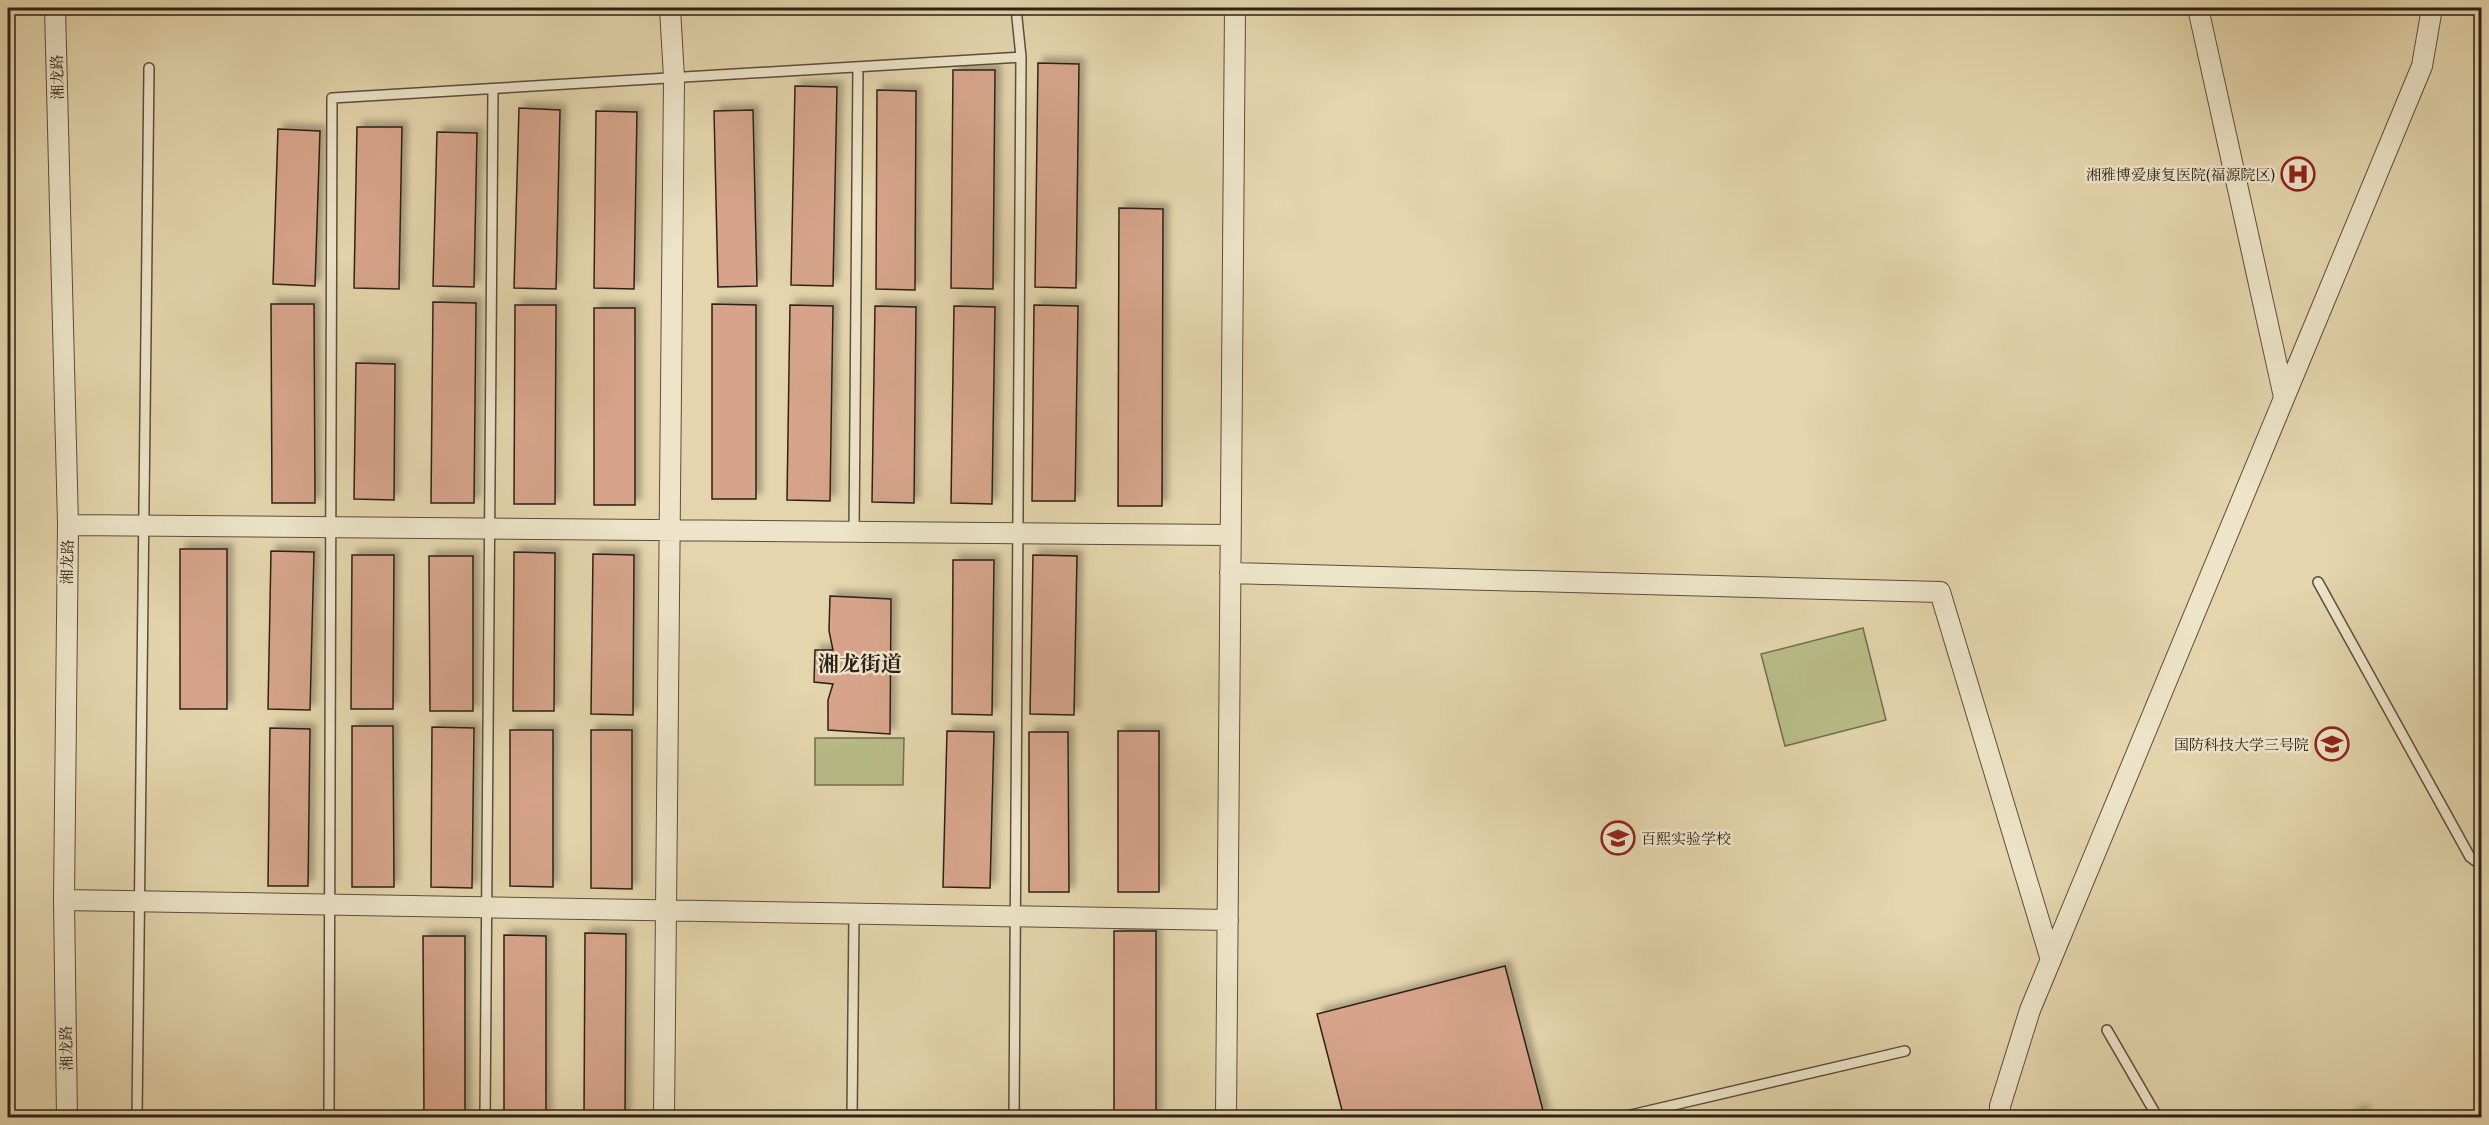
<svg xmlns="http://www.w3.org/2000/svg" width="2489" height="1125" font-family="'Libre Caslon Text','Noto Serif SC',serif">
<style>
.green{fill:#b8bc87;stroke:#736e4f;stroke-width:1.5}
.building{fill:#d7a48b;stroke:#2e2117;stroke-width:1.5;filter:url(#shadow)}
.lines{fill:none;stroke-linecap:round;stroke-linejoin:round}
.lane-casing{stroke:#5c4e3c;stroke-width:12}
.street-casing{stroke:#5c4e3c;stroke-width:22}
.lane{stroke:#ede4c9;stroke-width:9}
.street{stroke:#ede4c9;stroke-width:20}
.labels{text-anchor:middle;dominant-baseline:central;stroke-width:5;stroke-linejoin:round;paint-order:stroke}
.street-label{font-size:15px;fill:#2e2117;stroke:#ede4c9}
.poi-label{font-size:15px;fill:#2e2117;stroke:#ede4c9;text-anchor:end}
.district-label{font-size:21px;font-weight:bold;fill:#2e2117;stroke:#ede4c9}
</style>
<defs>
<filter id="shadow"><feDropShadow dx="5.5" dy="-5.5" stdDeviation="3" flood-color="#0004"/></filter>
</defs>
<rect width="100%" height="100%" fill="#e4d5ac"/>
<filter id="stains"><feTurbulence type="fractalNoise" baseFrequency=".00333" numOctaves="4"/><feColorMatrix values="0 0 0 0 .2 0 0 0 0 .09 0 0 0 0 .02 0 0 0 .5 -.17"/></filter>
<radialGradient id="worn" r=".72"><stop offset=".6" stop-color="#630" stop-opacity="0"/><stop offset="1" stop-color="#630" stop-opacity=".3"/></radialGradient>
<path class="green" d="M1863,628L1886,720L1785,746L1761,654Z
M815,738H904L903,785H815Z"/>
<path class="building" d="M1038,63L1079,64L1076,288L1035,287Z
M953,70H995L993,289L951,288Z
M795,86L837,87L833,286L791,285Z
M877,90L916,91L915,290L876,289Z
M519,108L560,110L556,289L514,288Z
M753,110L757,286L718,287L714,111Z
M596,111L637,112L634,289L594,288Z
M357,127H402L399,289L354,288Z
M278,129L320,131L315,286L273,284Z
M437,132L477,133L474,287L433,286Z
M1119,208L1163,209L1162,506H1118Z
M433,302L476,303L474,503H431Z
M271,304H314L315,503H272Z
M712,304L756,305V499H712Z
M515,305H556L555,504H514Z
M790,305L833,306L830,501L787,500Z
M1034,305L1078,306L1075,501H1032Z
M875,306L916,307L914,503L872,502Z
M954,306L995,307L992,504L951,503Z
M594,308H635V505H594Z
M356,363L395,364L394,500L354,499Z
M180,549H227V709H180Z
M271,551L314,552L310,710L268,709Z
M514,552L555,553L554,711H513Z
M593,554L634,555L633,715L591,714Z
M352,555H394L393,709H351Z
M1033,555L1077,556L1074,715L1030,714Z
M429,556H473V711H430Z
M953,560H994L992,715L952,714Z
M830,596L891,599L890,734L828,730V700L833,684L814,682L815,650H833L829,631Z
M352,726H393L394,887H352Z
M432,727L474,728L472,888L431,887Z
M270,728L310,729L308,886H268Z
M510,730H553V887L510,886Z
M591,730H632V889L591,888Z
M947,731L994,732L990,888L943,887Z
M1118,731H1159V892H1118Z
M1029,732H1068L1069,892H1029Z
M1114,931H1156V1118H1114Z
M585,933L626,934L625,1118H584Z
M504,935L546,936V1118H504Z
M423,936H465V1118H424Z
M1505,966L1545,1118H1344L1317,1014Z
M2362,1110L2365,1118H2347Z"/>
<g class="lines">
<g class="lane-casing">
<path id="lane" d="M854,532L858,67
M2318,582L2470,857L2482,866
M2107,1030L2158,1118
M137,1118L149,68
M329,1118L332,98L1021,57
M485,1118L493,89
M852,1118L854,913
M1014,1118L1021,57L1016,8
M1618,1118L1905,1051"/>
</g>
<g class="street-casing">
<path id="street" d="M55,8L68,525L64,900L67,1118
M2198,8L2284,397
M68,525L1230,535
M1230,573L1940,592L2051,960
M64,900L1228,920
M664,1118L674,78L670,8
M1226,1118L1235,8
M2000,1118V1106L2030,1010L2422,66L2432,8"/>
</g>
<use href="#lane" class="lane"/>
<use href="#street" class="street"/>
</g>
<defs>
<g id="hospital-ring" transform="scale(1.725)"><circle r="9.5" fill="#ede4c9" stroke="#8f2418" stroke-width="1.5"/><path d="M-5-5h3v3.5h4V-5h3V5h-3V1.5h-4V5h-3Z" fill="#8f2418"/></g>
<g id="university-ring" transform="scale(1.725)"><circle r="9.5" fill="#ede4c9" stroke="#8f2418" stroke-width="1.5"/><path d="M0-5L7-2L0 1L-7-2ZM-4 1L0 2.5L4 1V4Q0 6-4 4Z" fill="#8f2418"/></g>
<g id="school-ring" transform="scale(1.725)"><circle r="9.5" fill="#ede4c9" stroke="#8f2418" stroke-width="1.5"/><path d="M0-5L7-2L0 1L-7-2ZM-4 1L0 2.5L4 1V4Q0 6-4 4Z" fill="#8f2418"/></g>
</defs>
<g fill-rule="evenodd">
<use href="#hospital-ring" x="2298" y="174"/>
<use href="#university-ring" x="2332" y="744"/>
<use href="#school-ring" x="1618" y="838"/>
</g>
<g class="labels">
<g class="street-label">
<text transform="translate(57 77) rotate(-91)">湘龙路</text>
<text transform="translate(67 562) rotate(-89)">湘龙路</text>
<text transform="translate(66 1048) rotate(-91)">湘龙路</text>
</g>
<g class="poi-label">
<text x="2275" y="174">湘雅博爱康复医院(福源院区)</text>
<text x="2309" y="744">国防科技大学三号院</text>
<text x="1641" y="838" text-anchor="start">百熙实验学校</text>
</g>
<g class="district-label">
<text x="860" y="663">湘龙街道</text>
</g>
</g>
<rect width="2489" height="1125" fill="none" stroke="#e4d5ac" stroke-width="30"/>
<rect x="9" y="9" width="2471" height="1107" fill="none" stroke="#2e2117" stroke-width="3"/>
<rect x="15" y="15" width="2459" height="1095" fill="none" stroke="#2e2117" stroke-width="1.5"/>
<rect width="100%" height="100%" filter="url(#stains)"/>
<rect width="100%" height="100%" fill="url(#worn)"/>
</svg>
